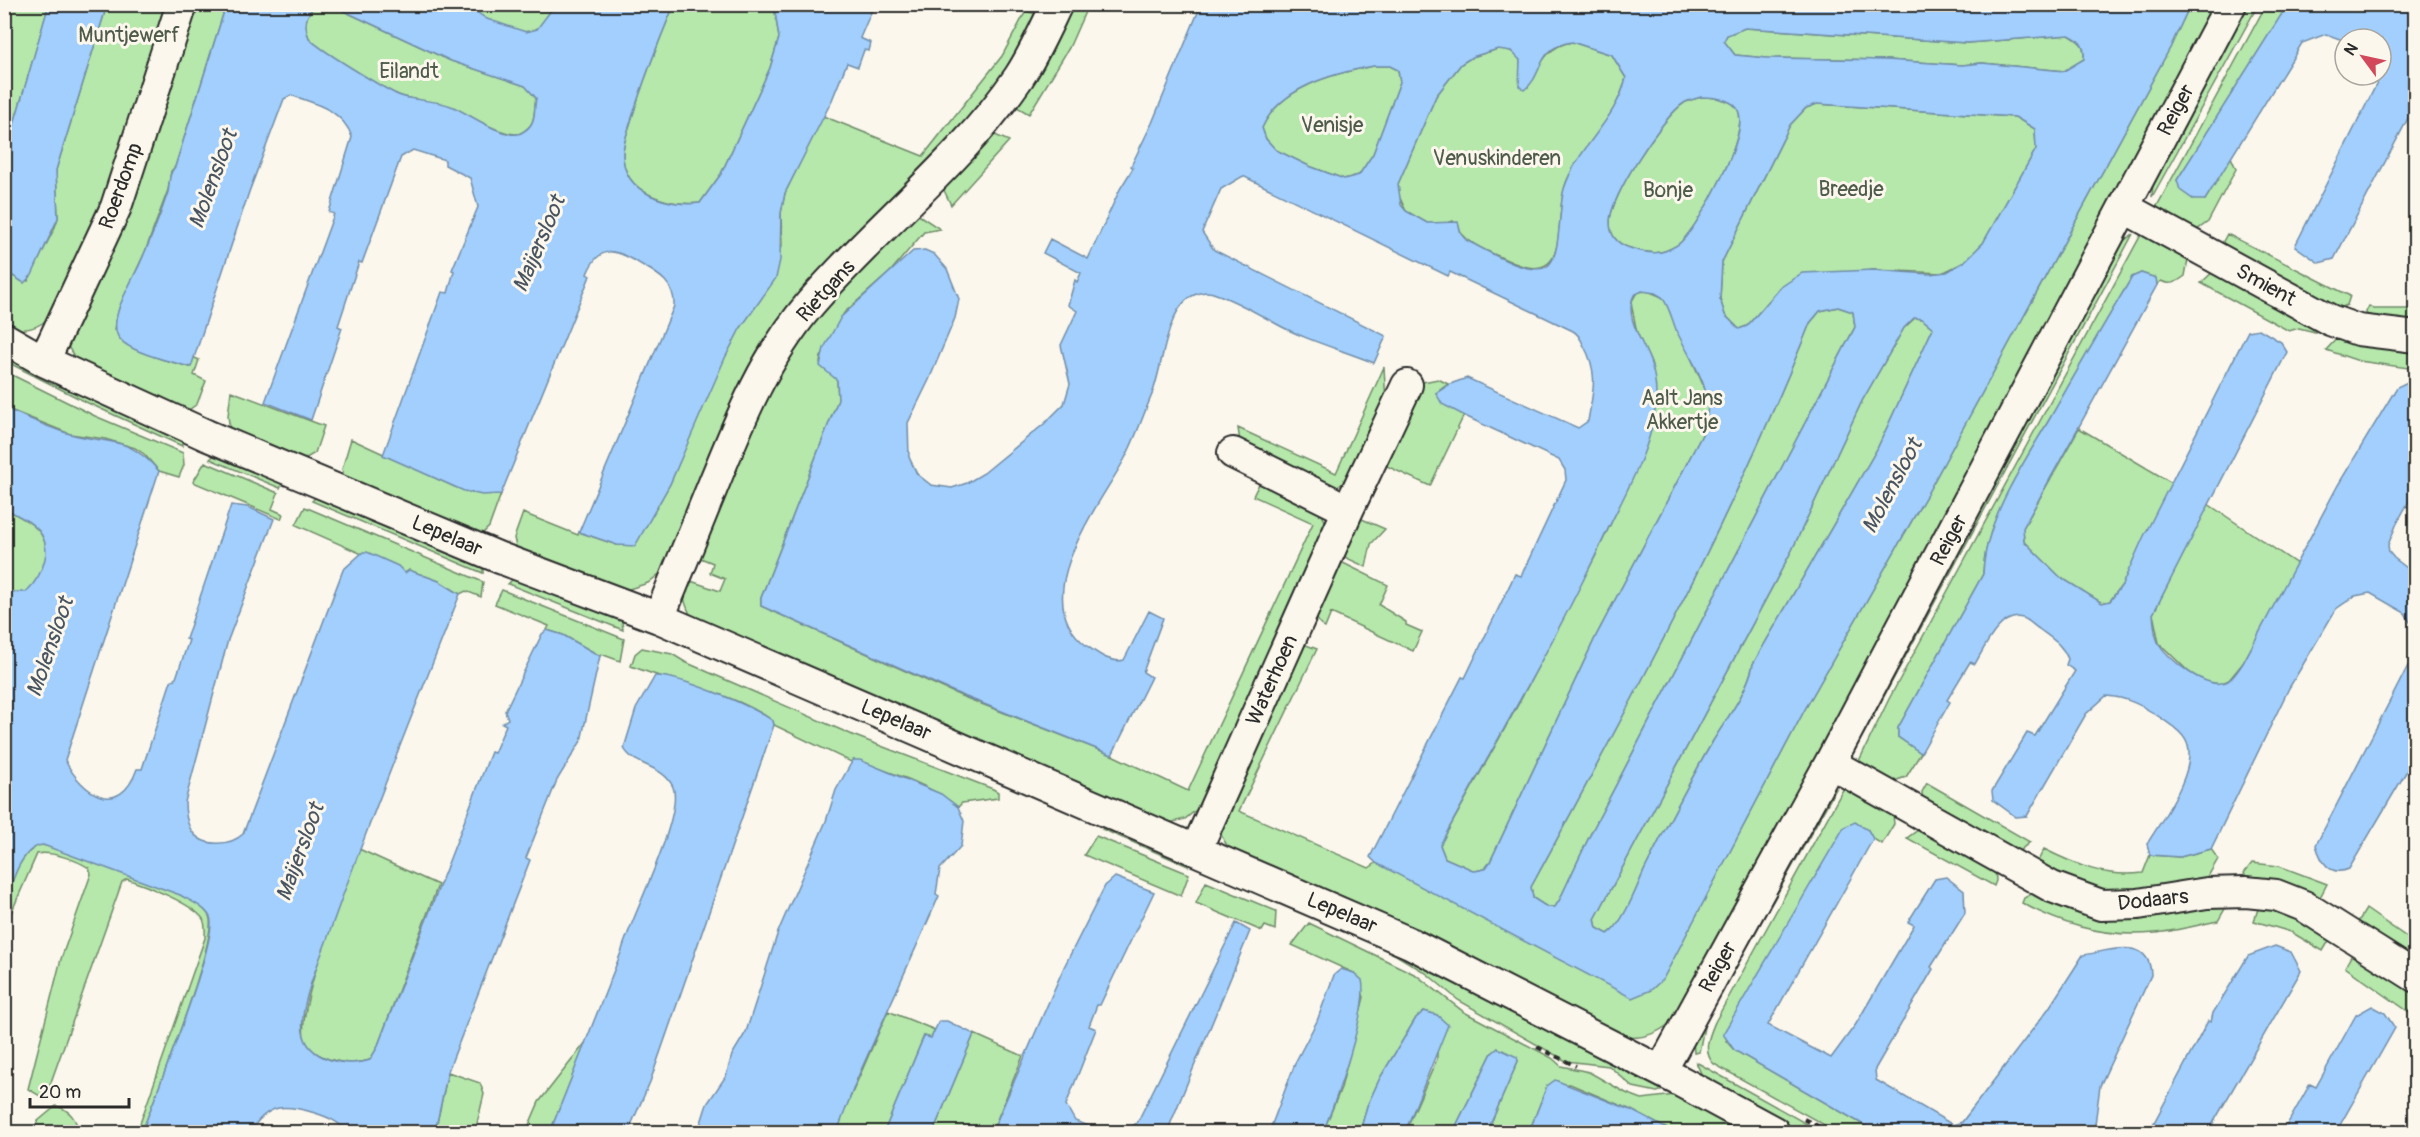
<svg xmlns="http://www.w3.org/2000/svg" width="2420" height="1137" font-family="Pangolin,sans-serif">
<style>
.green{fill:#b5e8aa;stroke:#708a6a;stroke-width:1.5}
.water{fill:#a2cffd;stroke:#728da9;stroke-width:1.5;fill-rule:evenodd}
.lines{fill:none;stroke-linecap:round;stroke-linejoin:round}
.street-casing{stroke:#2b2b2b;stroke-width:34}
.path{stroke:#2b2b2b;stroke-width:4;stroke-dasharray:6 4.5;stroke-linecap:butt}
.street{stroke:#fbf7ec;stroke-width:30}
.labels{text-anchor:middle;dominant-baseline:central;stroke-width:6;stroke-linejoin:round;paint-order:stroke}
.park-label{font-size:21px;fill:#4e5a4b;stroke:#fbf7ec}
.street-label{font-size:21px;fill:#2b2b2b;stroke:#fbf7ec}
.water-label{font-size:22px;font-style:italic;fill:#495460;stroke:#fbf7ec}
</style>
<rect width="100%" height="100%" fill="#fbf7ec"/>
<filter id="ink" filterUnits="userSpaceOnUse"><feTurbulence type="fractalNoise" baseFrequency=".0167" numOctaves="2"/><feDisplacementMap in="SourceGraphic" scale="12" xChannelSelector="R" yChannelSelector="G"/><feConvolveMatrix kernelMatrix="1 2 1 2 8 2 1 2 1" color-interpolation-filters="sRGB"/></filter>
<g filter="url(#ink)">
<path class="green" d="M5,5H49L5,155Z
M107,5H172L118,169L53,314C39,329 24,333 5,326L4,271L28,281L55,227L58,218L56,170Z
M193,5H226L175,167L171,171L168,190L145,252L119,308L115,329L126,344L161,359L190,367L193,357L199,360L194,375L206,381L197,404L186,412L78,363L67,345Z
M315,5H331L451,61L526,86L536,98C533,112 538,124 521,133C509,139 464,114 450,108C434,101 417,101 401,96C386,91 316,50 309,38C303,25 306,15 315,5Z
M466,5H555C550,13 544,26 534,30C514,38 480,17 466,5Z
M674,5H774L779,38L770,68L721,174L700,203C669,206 624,194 623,156C622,145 628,131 631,121C643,81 658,43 674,5Z
M1065,5H1088L1069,48L1029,114L1010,103Z
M2190,5H2221L1673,1025L1670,1023C1657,1034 1641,1039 1624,1037L1460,954L1228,847L1222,837L1219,826L1293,651L1306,645L1317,649L1239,811L1369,868L1376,863L1663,978L1804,711L1927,494L2170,48Z
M2247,5H2258L2152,197L2153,182Z
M2266,5H2288L2177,180L2205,200L2231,157L2236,169L2208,222L2191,234L2160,214L2156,208Z
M1026,11L1042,16L985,107L841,260L661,578L658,575L648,583L626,590L517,551L514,538L523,513L578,535L579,532L617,545H635L670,484L715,377L782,245L781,213L785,193L823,116L923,156L1002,56Z
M1745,28L1967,43L2069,35C2081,42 2085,45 2084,59L2065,71L1982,63L1962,65L1887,60L1767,58L1735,55L1724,41L1727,35Z
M1572,42L1612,55L1626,78C1617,116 1587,142 1569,176C1549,214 1578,293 1507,260C1484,249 1466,245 1453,221L1445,224L1427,223L1406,211L1399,196L1398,184L1436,96L1461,64L1472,57L1498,49L1505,48L1516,54L1520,60V76L1528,87C1539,66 1546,46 1572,42Z
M1374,66H1390L1398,70L1400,82L1373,154L1359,175L1344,179L1309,166L1276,150L1266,139L1262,128C1280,87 1334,73 1374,66Z
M1701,97C1713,97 1732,98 1738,110C1750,134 1700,224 1681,242C1677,246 1670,249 1665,251C1654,255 1642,252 1630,248C1617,244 1610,236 1610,222C1609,198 1663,116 1684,103C1688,100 1695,99 1701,97Z
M1817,104L2015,117L2035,129L2036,149L1983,243L1965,262L1942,273L1873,270L1850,273L1781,287L1747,326L1739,329L1725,315L1720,299L1722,262L1790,125L1806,108Z
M988,132L1009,141L951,205L941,184Z
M914,212L940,229L924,232L890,272L844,313L821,357L820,363L837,380L838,400L761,598V606L961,696L1112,755L1188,791L1313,523L1253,496L1261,480L1318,507L1327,525L1202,805L1185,819L1169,823L692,618C685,605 681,593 685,579L720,591L725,579L710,573L713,563L693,555L737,450L801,331Z
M2142,233L2189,254L2185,276C2177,282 2170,286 2161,281L2157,285L2156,278L2141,273L2132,277C2106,322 2080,367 2054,412C2026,459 1985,519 1983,574L1898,728V737L1921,753L1906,777L1891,782L1858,763L1889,699Z
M2133,234L1853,754L2121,243Z
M2227,234L2350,296L2347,305L2333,311L2219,249Z
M2217,268L2314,322L2315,332L2299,328L2289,331L2201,283Z
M1648,291L1662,297L1666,302L1708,396L1709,413L1705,429L1596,636L1490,862L1485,869L1475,871L1445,858L1440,845L1519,703L1596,555L1636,469L1652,365L1637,333L1631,303L1637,292Z
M2369,306L2374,309H2415V330L2370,324L2366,312Z
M1838,307L1853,312L1855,327L1591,833L1559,901L1555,907H1547L1533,898L1531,887C1631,703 1732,517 1810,323L1820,311Z
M1915,318L1922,319L1933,328L1877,449L1753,664C1748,691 1727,718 1713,741C1688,784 1666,827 1644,871C1637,887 1623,925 1608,934L1597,928L1595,919L1792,550L1862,401L1904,328Z
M2341,334L2415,348V369L2359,361L2326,350Z
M4,354L182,441V446L88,403L5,361Z
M1384,367L1386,403L1347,480L1336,488L1240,442L1238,428L1336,473Z
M4,371L95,416L183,453L184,465L179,477L159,471L144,454L135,448L105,439L70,434L5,408Z
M1438,379L1448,384L1436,393L1464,415L1430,486L1380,463L1418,383Z
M231,391L324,426L315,453L303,460L230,430L228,416Z
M2079,428L2172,483L2122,585L2110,601L2102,603L2060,577L2024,541L2023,528Z
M351,439L455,487L501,494L489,527L480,536L345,480L342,469Z
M216,454L283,482L280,488L210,459Z
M205,462L278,493L272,509L283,514L281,519L193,482Z
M318,495L483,564V573L312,501Z
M2208,504L2297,564L2243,663L2229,680L2220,684L2207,683L2191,674L2159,643L2153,614Z
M305,507L483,582L481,597L466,591L460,594L439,581L409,570L405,573L296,525Z
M4,508C17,516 34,522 42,536C52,552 43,587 23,593C17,595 11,593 5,592Z
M1355,516L1385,529L1371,544L1366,567L1338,554Z
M1335,559L1388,585L1379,605L1406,622V625L1422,632L1413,651L1331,613L1325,628L1323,627L1311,612Z
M515,577L622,621L623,630L508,584Z
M502,590L624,639L620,661L601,654L600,656L563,635L547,630L549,626L495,604Z
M642,648L672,654L685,662L855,736L993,789L998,792V798L962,803L958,807C927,783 890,772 854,760L851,762L774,725L773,721C732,691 677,685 631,666L635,654Z
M1927,783L2030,842L2014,855L1923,803L1922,792Z
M1845,786L1892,805L1894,824L1882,844L1873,839L1868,830L1726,1041L1734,1050L1876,1132H1837L1714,1064C1702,1052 1709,1036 1715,1022Z
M1836,789L1705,1022L1699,1052L1694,1053L1693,1040L1828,793Z
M1108,825L1187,859L1188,866L1102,829Z
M1925,825L1995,865L1996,881L1994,886L1907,838Z
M1096,836L1189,874L1181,896L1084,855Z
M38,845C57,844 114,869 133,877C153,884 199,897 209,916C220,936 153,1102 142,1132H137L205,938C205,932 206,925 203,919C193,904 145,885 127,879L122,882L45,1099L28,1089L61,959L91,874L89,868C77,860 51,851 37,854L5,927C4,900 13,860 38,845Z
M359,849L438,885L377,1048L370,1060C355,1065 343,1063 329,1059C321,1056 310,1052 306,1044C291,1018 347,882 359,849Z
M2044,849C2076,865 2106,878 2143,873L2150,855L2180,857L2211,849L2218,859L2203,885L2101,895L2035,867Z
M2252,863L2279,866L2327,884L2317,903L2249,882L2244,873Z
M1206,882L1276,911L1275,930L1265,926L1262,931L1196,903Z
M2039,890L2230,900L2218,921C2197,925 2176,931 2155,933C2108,938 2062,925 2022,903L2024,898Z
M2266,904L2333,934L2323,951L2291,932L2254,921L2258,909Z
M2366,909L2415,943V969L2359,929L2358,922Z
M1323,918L1551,1027L1664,1090L1657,1092L1633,1087L1609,1066L1566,1061L1458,1000L1426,973L1396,955Z
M1309,923L1416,975L1464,1012L1552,1058L1561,1066L1589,1072L1626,1093L1642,1099L1675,1095L1745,1132H1673L1631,1110L1570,1084L1547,1086L1529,1132H1487L1518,1061L1492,1053L1453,1132H1405L1437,1059V1015L1424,1011L1416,1018L1380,1078L1367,1106L1360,1132H1323L1341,1088L1364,997L1354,973L1292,945Z
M2355,949L2415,991V1003L2409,1012L2345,967Z
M888,1011L935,1030L931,1038L924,1036L884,1132H837L839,1123Z
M974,1034L1023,1056L992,1132H933Z
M586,1042L550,1132H526L539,1102Z
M1696,1062L1821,1132H1797L1712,1087L1703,1078Z
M448,1072L480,1083L484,1094L475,1132H435Z
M56,1106C71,1110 75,1119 80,1132H31L38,1121Z"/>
<path class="water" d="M49,4L107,5L56,170L58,218L32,275L24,283L5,271V155Z
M2288,4L2415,5V105L2334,259L2319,263L2295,246L2381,75V39L2345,41L2326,34L2302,43L2205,200H2194L2180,190L2177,180Z
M226,5H315C306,15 303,25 309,38C314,46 389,92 401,96C417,101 435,100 451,106C467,112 506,141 521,133C538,124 533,112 536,98L525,86L451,61L331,5H466L487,19L526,32L537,29L555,5H674C658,43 643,81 631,121C628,131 622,145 623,156C624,194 669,207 700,203L721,174L770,68L779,38L774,5H815L827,11L835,5H874L860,38L871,43L869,51L864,50L858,67L847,63L832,100L785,193L781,213L780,260L776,278L740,329L725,358L670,484L635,546L617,545L579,532L674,306C675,284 660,275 642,265C617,250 600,242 587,274L590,276L501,494L482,495L464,491L383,455L442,292L448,293L454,271L452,270L478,207L470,178L445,165V160L413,150L401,157L362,263L359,262L338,326L342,328L311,420L265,402L334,214L329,212L352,137C342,109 315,104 291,95L284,99L249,192L191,367C172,362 130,353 119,338C106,319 134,279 141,261C151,239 160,216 168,192C170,183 168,174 175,167Z
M1201,5H2190L2170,48L1927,494L1804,711L1663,979L1651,990L1632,998L1376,863L1370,857L1462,677L1465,678L1515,574L1521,576L1566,480L1565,470L1559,460L1467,417L1442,404L1436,393L1450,384L1467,378L1578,428L1588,421C1593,391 1599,374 1584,346C1581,340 1579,334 1573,331L1450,272L1448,276L1243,176L1221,189L1202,232L1214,250L1386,336L1374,363C1342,350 1302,339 1273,322C1255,312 1236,301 1216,294C1209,291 1201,292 1194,295C1165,308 1163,370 1151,397C1142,418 1135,440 1124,460C1099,506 1024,599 1087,646C1097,653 1111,664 1124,660L1149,611L1163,618L1143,672L1151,677L1112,755L961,695L761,606V598L838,400L837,380L820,366L824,348L841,317L913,251L925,250L934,254L947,269L959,299L955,318L929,380L908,423L909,457L917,474L931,485L952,488L967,483L984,473L1044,424L1064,404L1070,384L1061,345L1077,311L1068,305L1075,280L1077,282L1081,273L1043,253L1050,239L1088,259L1120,189L1133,168L1131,166L1152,123ZM1745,28L1967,43L2069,35C2081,41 2085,45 2084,59L2064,71L1982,63L1962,65L1887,60L1767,58L1735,55L1724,41L1727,35ZM1572,42L1612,55L1626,78C1616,121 1577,147 1564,189C1558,207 1562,259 1546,267C1526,276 1484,249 1466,240L1461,234L1458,222L1427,223L1406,211L1401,205L1398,184L1436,96L1461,64L1472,57L1498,49L1511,51L1520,60L1519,86L1524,90C1545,75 1534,48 1572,42ZM1374,66H1390L1398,70L1400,82L1373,154L1359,175L1344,179L1309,166L1276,150L1266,139L1262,128C1280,87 1334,73 1374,66ZM1701,97C1713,97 1732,98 1738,110C1750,134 1700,224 1681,242C1677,246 1670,249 1665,251C1654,255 1642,252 1630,248C1617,244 1610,236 1610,222C1609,198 1663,116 1684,103C1688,100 1695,99 1701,97ZM1817,104L2015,117L2035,129L2036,149L1983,243L1964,262L1947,272L1929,274L1873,270L1802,273L1781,287L1747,326L1739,329L1725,315L1720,299L1722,262L1790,125L1806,108ZM1642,291L1655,293L1662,297C1670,308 1672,320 1677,332C1694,367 1715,388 1705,429L1596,636L1490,862L1485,869L1475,871L1445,858L1440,845C1496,741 1557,639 1607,531C1623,498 1643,463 1652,427C1657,406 1658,384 1651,364C1645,344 1623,317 1634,295ZM1838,307L1853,312L1855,327L1591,833L1559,901L1555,907H1547L1533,898L1531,887C1631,703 1732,517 1810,323L1820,311ZM1914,318L1922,319L1933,328L1877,449L1753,664C1748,691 1727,718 1713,741C1688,784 1666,827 1644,871C1637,887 1622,926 1608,934L1597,928L1595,919L1792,550L1862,401L1904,328Z
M2141,273L2156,278L2157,285L2023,528L2024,541L2060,577L2102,603L2110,601L2122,585L2143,538L2248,331L2259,329L2281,342L2287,352L2153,614C2154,623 2154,634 2158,642C2167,659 2208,692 2228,681C2234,677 2239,669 2243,663L2338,485L2397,387L2416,378L2415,490L2397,523L2388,545L2389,552L2394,558L2415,574V631L2405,613L2370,593L2355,596L2336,609L2289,688L2211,849L2180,857L2150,855L2147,844C2161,821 2202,765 2185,739C2180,730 2169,724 2161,718C2143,706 2127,697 2106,696L2086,714L2027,816L2016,817L1993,800L1992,791L2027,733L2035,736L2075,671L2066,665L2068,659C2062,644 2052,639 2039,629C2034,626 2029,620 2023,618C2000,611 1984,649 1975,664L1970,662L1947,700L1950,702L1921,753L1898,737V728L1983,574C1985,519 2022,466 2049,420C2076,372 2104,324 2132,277Z
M5,408C26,417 48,428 70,434C112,445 127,435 159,471L65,760C82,794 119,819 137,769H142L171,681L176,678L189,640L186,639L231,505L248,507L274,519L228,640L185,802C185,812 186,821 191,830C202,848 230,846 243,834L343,570L363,552H367L398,566L405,573L409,570L439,581L460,594C416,706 370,818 330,931C321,958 299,1004 303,1032C308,1060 346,1068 370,1060L377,1048L491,752L494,753L506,725L502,723L508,719L505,711L542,634L547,630L563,635L600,656L581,741L557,780L526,858L530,860L448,1071L435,1132H347C338,1121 328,1117 315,1113C284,1104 268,1103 250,1132H142C153,1101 220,937 210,917C204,906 190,901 180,895L43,845C20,847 11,886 5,904V592H26C43,575 57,544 33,525C25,518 14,514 5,508Z
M2415,643V757L2349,869C2330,877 2321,862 2316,845L2414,654Z
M655,676C678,675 753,706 773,721L774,725L650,1082L628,1132H550L622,950C631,918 684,815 673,787C663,764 633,767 624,748L636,709Z
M853,760H860L941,794L958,807L964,821L961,846L940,869L936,894L939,896L857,1079L837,1132H698L707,1104L726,1076L732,1055L746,1032L778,932L826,821L836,790Z
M1855,822L1868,830L1873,839L1768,1025L1831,1058L1856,1024L1914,925L1908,922L1935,879L1946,877L1964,891L1965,913L1931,967L1933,969L1875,1069L1876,1080L1953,1125L1962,1122L2049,1008L2083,955C2110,951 2150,935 2151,975L2100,1086L2094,1132H1876L1734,1050L1723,1034L1844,827Z
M1115,877L1154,892L1100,1005H1097L1089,1026L1096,1029L1066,1105L1075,1121L1105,1132H992L1064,967L1105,886Z
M1236,923L1250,931L1167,1132H1123L1137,1123Z
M2275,946L2291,952L2301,971L2208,1132H2149L2208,1021L2211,1022L2213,1013L2248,956Z
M1341,969L1354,973L1362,980C1369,1009 1335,1103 1323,1132H1269L1296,1061L1317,1021L1334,975Z
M2372,1006L2385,1013L2395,1028L2336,1132H2283L2310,1084L2316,1087L2356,1015Z
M1424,1011L1437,1015L1448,1025L1405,1132H1360L1367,1106L1380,1078L1416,1018Z
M939,1021H947L974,1034L933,1132H884L924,1036L931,1038Z
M1498,1048L1517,1057L1518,1061L1487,1132H1453L1492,1053Z
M1555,1080L1631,1110L1673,1132H1529L1547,1086Z"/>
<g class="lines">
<g class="street-casing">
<path id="street" d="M2125,208L2330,320L2358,330L2416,337
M4,338L44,361L206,435L500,558L659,618L1410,943L1678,1080L1774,1132
M44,361L116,207L182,4
M1233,453L1348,510
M659,618C677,573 696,528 714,483C740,419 765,357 810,304C877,226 961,162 1019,77C1034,54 1045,29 1057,4
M1830,763L2052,887L2101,905L2138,904L2207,893L2246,892L2276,895L2304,906L2416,977
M1196,850L1348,510L1407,385
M1661,1071L1830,763L2231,4"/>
</g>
<path class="path" d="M1537,1047L1576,1066
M1804,1119L1829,1132"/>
<use href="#street" class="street"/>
</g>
</g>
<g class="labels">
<g class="park-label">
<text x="129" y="35">Muntjewerf</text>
<text x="409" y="71">Eilandt</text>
<text x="1332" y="125">Venisje</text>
<text x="1497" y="158">Venuskinderen</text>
<text x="1851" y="189">Breedje</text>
<text x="1668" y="190">Bonje</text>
<text x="1682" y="398">Aalt Jans<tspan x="1682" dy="24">Akkertje</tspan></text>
</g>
<g class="street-label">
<text transform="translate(2176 110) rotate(-62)">Reiger</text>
<text transform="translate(121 186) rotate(-70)">Roerdomp</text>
<text transform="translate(2266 285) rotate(29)">Smient</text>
<text transform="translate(826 291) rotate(-48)">Rietgans</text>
<text transform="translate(447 536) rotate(23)">Lepelaar</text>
<text transform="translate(1949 540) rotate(-62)">Reiger</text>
<text transform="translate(1272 680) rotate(-66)">Waterhoen</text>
<text transform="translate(896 720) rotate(23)">Lepelaar</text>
<text transform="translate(2153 900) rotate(-6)">Dodaars</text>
<text transform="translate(1342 913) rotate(23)">Lepelaar</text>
<text transform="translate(1718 967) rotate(-61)">Reiger</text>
</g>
<g class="water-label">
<text transform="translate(213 179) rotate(-70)">Molensloot</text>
<text transform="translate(539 244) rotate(-67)">Maijersloot</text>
<text transform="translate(1892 486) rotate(-62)">Molensloot</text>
<text transform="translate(50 647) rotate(-71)">Molensloot</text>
<text transform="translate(300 852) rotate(-70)">Maijersloot</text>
</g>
</g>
<rect width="2420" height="1137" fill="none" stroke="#fbf7ec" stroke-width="24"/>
<rect x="12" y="12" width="2396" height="1113" fill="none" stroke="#2b2b2b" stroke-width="2" filter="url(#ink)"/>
<g transform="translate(2363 57) rotate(303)"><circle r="28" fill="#fbf7ec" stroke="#a8a59f" stroke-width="1.5"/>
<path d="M0-4.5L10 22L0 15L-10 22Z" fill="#d1495b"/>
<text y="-9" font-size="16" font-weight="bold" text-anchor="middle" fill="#2b2b2b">N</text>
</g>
<path d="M30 1098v9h99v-9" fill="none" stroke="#2b2b2b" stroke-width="3"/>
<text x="39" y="1098" font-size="18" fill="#2b2b2b" stroke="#fbf7ec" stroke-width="4.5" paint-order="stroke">20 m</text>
</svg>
